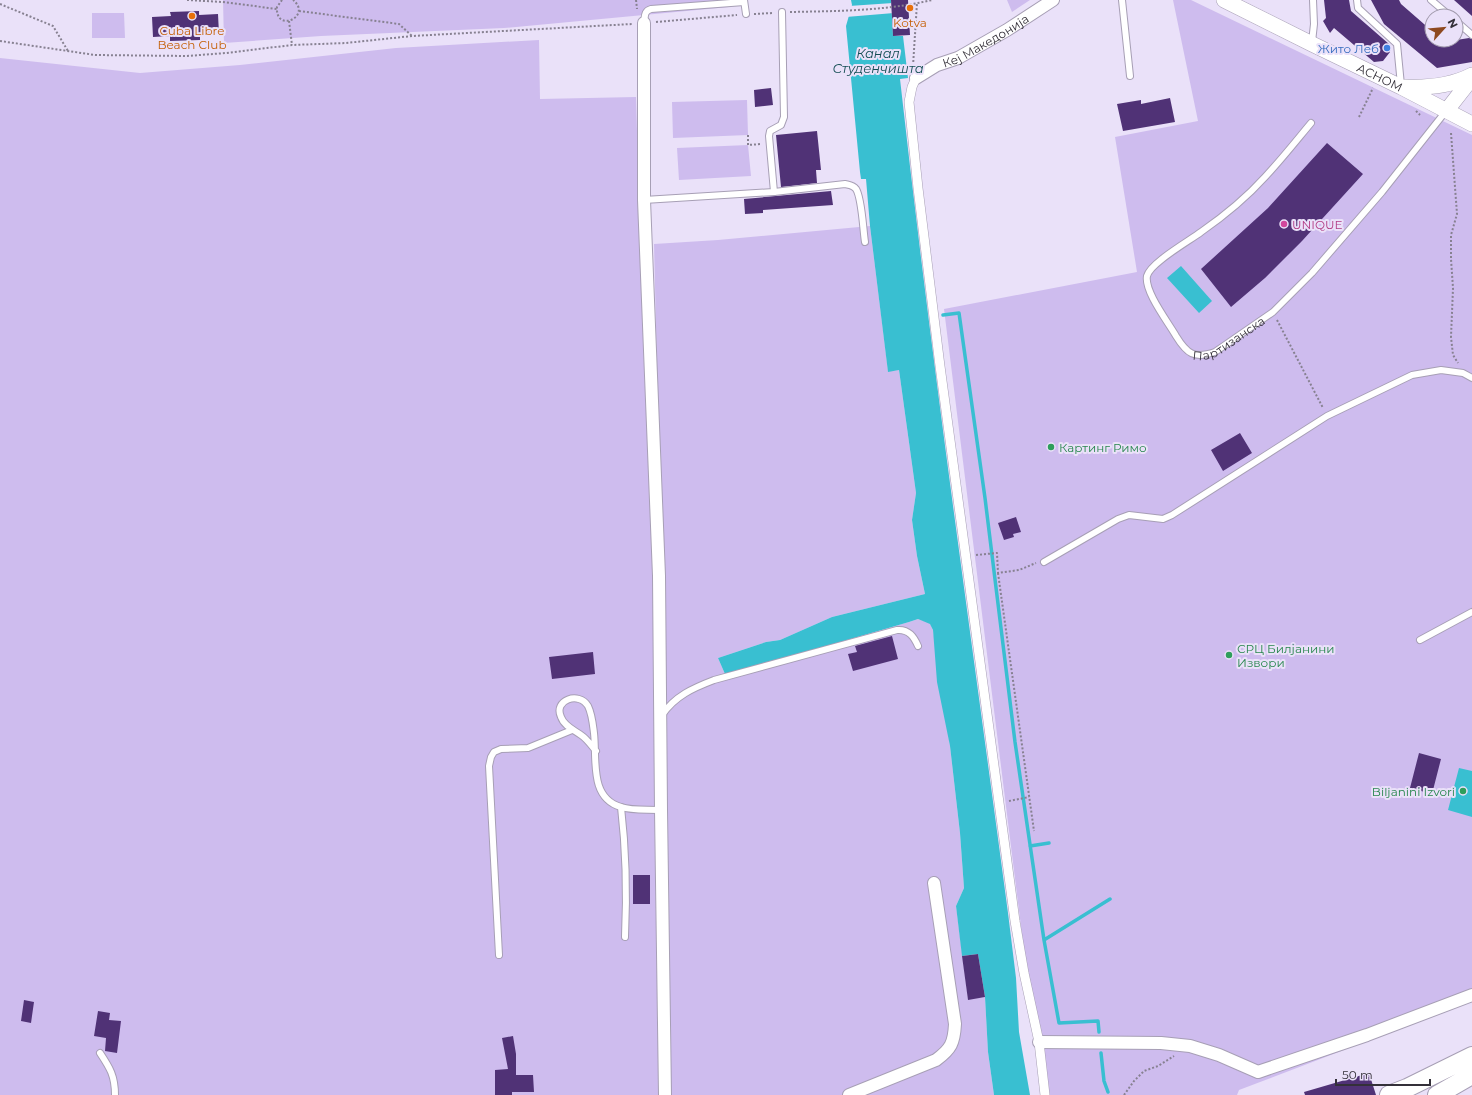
<svg xmlns="http://www.w3.org/2000/svg" width="1472" height="1095" font-family="Montserrat,sans-serif">
<style>
.green{fill:#cebcee}
.water{fill:#39bfd1}
.pier{fill:#eae1f9}
.lines{fill:none;stroke-linecap:round;stroke-linejoin:round}
.stream{stroke:#39bfd1;stroke-width:3.5}
.building{fill:#503276}
.service-casing{stroke:#a79fb5;stroke-width:8}
.pedestrian-casing{stroke:#a79fb5;stroke-width:10}
.minor-casing{stroke:#a79fb5;stroke-width:14}
.tertiary-casing{stroke:#a79fb5;stroke-width:16}
.secondary-casing{stroke:#a79fb5;stroke-width:20}
.path{stroke:#878191;stroke-width:2;stroke-dasharray:2 2;stroke-linecap:butt}
.service{stroke:#fff;stroke-width:6}
.pedestrian{stroke:#fff;stroke-width:9}
.minor{stroke:#fff;stroke-width:12}
.tertiary{stroke:#fff;stroke-width:15}
.secondary{stroke:#fff;stroke-width:18}
.food-dot{fill:#e8710a;stroke:#eae1f9;stroke-width:1.5}
.shop-dot{fill:#3f7fe0;stroke:#eae1f9;stroke-width:1.5}
.hotel-dot{fill:#d1479c;stroke:#eae1f9;stroke-width:1.5}
.leisure-dot{fill:#2e9e5b;stroke:#eae1f9;stroke-width:1.5}
.labels{text-anchor:middle;dominant-baseline:central;stroke-width:4;stroke-linejoin:round;paint-order:stroke}
.food-label{font-size:12px;fill:#c56008;stroke:#eae1f9}
.street-label{font-size:12px;fill:#343039;stroke:#eae1f9}
.shop-label{font-size:12px;fill:#366cbe;stroke:#eae1f9;text-anchor:end}
.hotel-label{font-size:12px;fill:#b23c85;stroke:#eae1f9;text-anchor:start}
.leisure-label{font-size:12px;fill:#27864d;stroke:#eae1f9;text-anchor:start}
.water-label{font-size:13px;font-style:italic;fill:#134c53;stroke:#eae1f9}
</style>
<rect width="100%" height="100%" fill="#eae1f9"/>
<path class="green" d="M223,0H728L729,7L504,28L321,36L224,43Z
M1007,0H1030L1012,12Z
M1173,0H1191L1472,135V1001L1239,1090L1237,1095H1042L944,309L1137,272L1115,137L1198,121Z
M92,13H124L125,38H92Z
M539,40L540,99L636,97L644,365L653,571L655,866L659,1095H0V58L140,73L240,65L396,48Z
M747,100L748,135L673,138L672,102Z
M748,145L751,176L679,180L677,148Z
M870,226L888,371L899,370L916,493L912,520L917,556L925,594L832,617L780,640L766,642L718,658L725,674L909,622L918,619L930,623L933,630L950,746L960,833L964,888L956,906L968,999L985,997L988,1052L994,1095H671L665,700L654,244L718,240Z"/>
<path class="water" d="M851,0H891L893,36H903L908,78L900,79C931,358 971,635 1008,913L1016,978L1019,1032L1030,1095H994L988,1052L985,997L978,954L962,956L956,906L964,888L960,833L950,746L937,682L933,630L930,624L918,619L909,622L768,663L725,674L718,658L766,642L780,640L832,617L925,594L917,556L912,520L916,493L899,370L888,372L870,226L866,179H861L860,172L846,26L852,5Z
M1181,266L1212,301L1199,313L1167,278Z
M1459,768L1472,771V817L1448,810Z"/>
<path class="pier" d="M893,3L894,13L846,17L849,6Z"/>
<g class="lines">
<path class="stream" d="M943,315L959,313L985,498L1015,742L1044,940L1059,1023L1098,1021L1099,1032
M1030,846L1049,843
M1044,940L1110,899
M1101,1053L1104,1081L1108,1092"/>
</g>
<path class="building" d="M891,0H908L910,35L893,36Z
M1324,0H1349L1351,11L1389,44L1390,52L1383,61L1374,62L1334,28L1330,33L1323,21L1326,18Z
M1371,0H1399L1401,4L1432,31V40H1442L1444,42L1469,38L1472,39V62L1437,68L1384,24Z
M1454,0H1472V16Z
M199,11V15L218,14L219,34H200V40L170,41V36L153,37L152,17L171,16L170,12Z
M771,88L773,105L755,107L754,90Z
M1170,98L1175,122L1123,131L1117,104L1141,100V104Z
M817,131L821,170H816L817,183L781,187L776,135Z
M1327,143L1363,174L1302,241L1265,278L1231,307L1201,269L1268,208Z
M831,191L833,205L763,210V213L745,214L744,199Z
M1240,433L1252,453L1223,471L1211,450Z
M1016,517L1021,532L1013,534L1014,537L1004,540L998,523Z
M892,636L898,659L853,671L848,654L857,652L855,646Z
M593,652L595,674L552,679L549,657Z
M1419,753L1441,759L1432,794L1410,788Z
M633,875H650V904H633Z
M978,954L985,997L968,1000L962,956Z
M24,1000L34,1002L31,1023L21,1021Z
M98,1011L110,1013L109,1020L121,1021L117,1053L105,1051L106,1038L94,1036Z
M513,1036L516,1054V1075H533L534,1092H512V1095H495V1070L508,1069L502,1038Z
M1369,1073L1376,1095H1305L1304,1092Z"/>
<g class="lines">
<g class="service-casing">
<g id="service">
<path d="M744,0L746,14"/>
<path d="M1122,0L1130,76"/>
<path d="M1357,0L1358,8L1397,44L1401,85"/>
<path d="M1431,0L1450,16"/>
<path d="M1456,21L1472,35"/>
<path d="M644,23C645,16 644,11 651,9L744,2"/>
<path d="M1312,42L1314,24L1313,0"/>
<path id="s1" d="M1311,123C1296,141 1281,160 1265,177C1246,198 1224,216 1201,232C1189,241 1150,263 1147,276C1144,291 1168,322 1176,336C1187,354 1194,359 1215,352L1273,312L1312,273L1382,192L1446,111"/>
<path d="M774,192L769,136L770,131L781,125L784,117L782,12"/>
<path d="M644,200L774,192L845,184C849,185 853,185 856,189C862,198 863,230 865,242"/>
<path d="M1044,562L1118,519L1129,515L1163,519L1172,515L1327,416L1412,375L1441,370L1463,373L1472,378"/>
<path d="M1420,640L1472,612"/>
<path d="M662,715C675,696 693,688 714,680L897,630C909,629 914,637 918,646"/>
<path d="M596,751C591,745 587,739 581,735C574,730 564,726 561,717C553,700 579,691 588,706C592,714 593,725 594,733C597,759 589,798 621,807C633,811 648,809 661,810"/>
<path d="M621,807C626,850 627,893 625,937"/>
<path d="M499,955L489,766L491,757L494,752L501,749L528,748L572,730"/>
<path d="M100,1053C110,1068 115,1076 115,1095"/>
</g>
</g>
<g class="pedestrian-casing">
<path id="pedestrian" d="M916,78L912,87L909,102L918,188L940,366L1015,921L1024,973L1039,1042L1045,1095"/>
</g>
<g class="minor-casing">
<g id="minor">
<path d="M644,23V200L659,576L661,810L665,1095"/>
<path id="s2" d="M916,78L937,65L958,58L1007,30L1053,0"/>
<path d="M1039,1042L1161,1043L1190,1046L1219,1055L1258,1072L1367,1035L1472,995"/>
<path d="M849,1095L936,1060C951,1049 954,1043 955,1024L934,883"/>
</g>
</g>
<g class="tertiary-casing">
<g id="tertiary">
<path id="s3" d="M1224,0L1312,44L1401,87L1472,124"/>
<path d="M1405,87C1429,88 1451,86 1472,75"/>
<path d="M1447,110L1472,78"/>
</g>
</g>
<g class="secondary-casing">
<path id="secondary" d="M1389,1095L1407,1088L1472,1056
M1437,1095L1472,1075"/>
</g>
<path class="path" d="M187,0L223,2L277,9
M282,0L277,7C275,34 313,16 293,0
M636,0L637,9
M0,4L53,26L68,51
M299,11L399,24L412,36
M790,12C838,11 885,11 932,0
M754,14L773,13
M289,21L292,45
M656,22L737,15
M0,41L95,55L187,56L226,53L292,45L346,43L412,36L632,24
M913,66L917,3
M1416,111L1420,115
M1359,117L1373,88
M1451,133L1457,214L1451,235V259L1453,288L1451,337L1453,355L1458,363
M748,135V145L761,144
M1277,320L1323,408
M976,555L997,553L998,573L1019,570L1036,563
M998,573L1034,831
M1009,801L1029,797
M1124,1095L1134,1081L1144,1071L1158,1066L1174,1056"/>
<use href="#service" class="service"/>
<use href="#pedestrian" class="pedestrian"/>
<use href="#minor" class="minor"/>
<use href="#tertiary" class="tertiary"/>
<use href="#secondary" class="secondary"/>
</g>
<g class="food-dot">
<circle cx="910" cy="8" r="4"/>
<circle cx="192" cy="16" r="4"/>
</g>
<circle class="shop-dot" cx="1387" cy="48" r="4"/>
<circle class="hotel-dot" cx="1284" cy="224" r="4"/>
<g class="leisure-dot">
<circle cx="1051" cy="447" r="4"/>
<circle cx="1229" cy="655" r="4"/>
<circle cx="1463" cy="791" r="4"/>
</g>
<g class="labels">
<g class="food-label">
<text x="910" y="22">Kotva</text>
<text x="192" y="30">Cuba Libre<tspan x="192" dy="14">Beach Club</tspan></text>
</g>
<g class="street-label">
<text stroke="none"><textPath href="#s2" startOffset="79">Кеј Македонија</textPath></text>
<text stroke="none"><textPath href="#s3" startOffset="174">АСНОМ</textPath></text>
<text stroke="none"><textPath href="#s1" startOffset="359">Партизанска</textPath></text>
</g>
<g class="shop-label">
<text x="1379" y="48">Жито Леб</text>
</g>
<g class="hotel-label">
<text x="1292" y="224">UNIQUE</text>
</g>
<g class="leisure-label">
<text x="1059" y="447">Картинг Римо</text>
<text x="1237" y="648">СРЦ Билјанини<tspan x="1237" dy="14">Извори</tspan></text>
<text x="1455" y="791" text-anchor="end">Biljanini Izvori</text>
</g>
<g class="water-label">
<text x="878" y="53">Канал<tspan x="878" dy="15">Студенчишта</tspan></text>
</g>
</g>
<g transform="translate(1444 28) rotate(63)"><circle r="19" fill="#eae1f9" stroke="#a19aac"/>
<path d="M0-3L7 15L0 10L-7 15Z" fill="#8e4920"/>
<text y="-6" font-size="11" font-weight="bold" text-anchor="middle" fill="#343039">N</text>
</g>
<path d="M1336 1079v6h94v-6" fill="none" stroke="#343039" stroke-width="2"/>
<text x="1342" y="1079" font-size="12" fill="#343039" stroke="#eae1f9" stroke-width="3" paint-order="stroke">50 m</text>
</svg>
